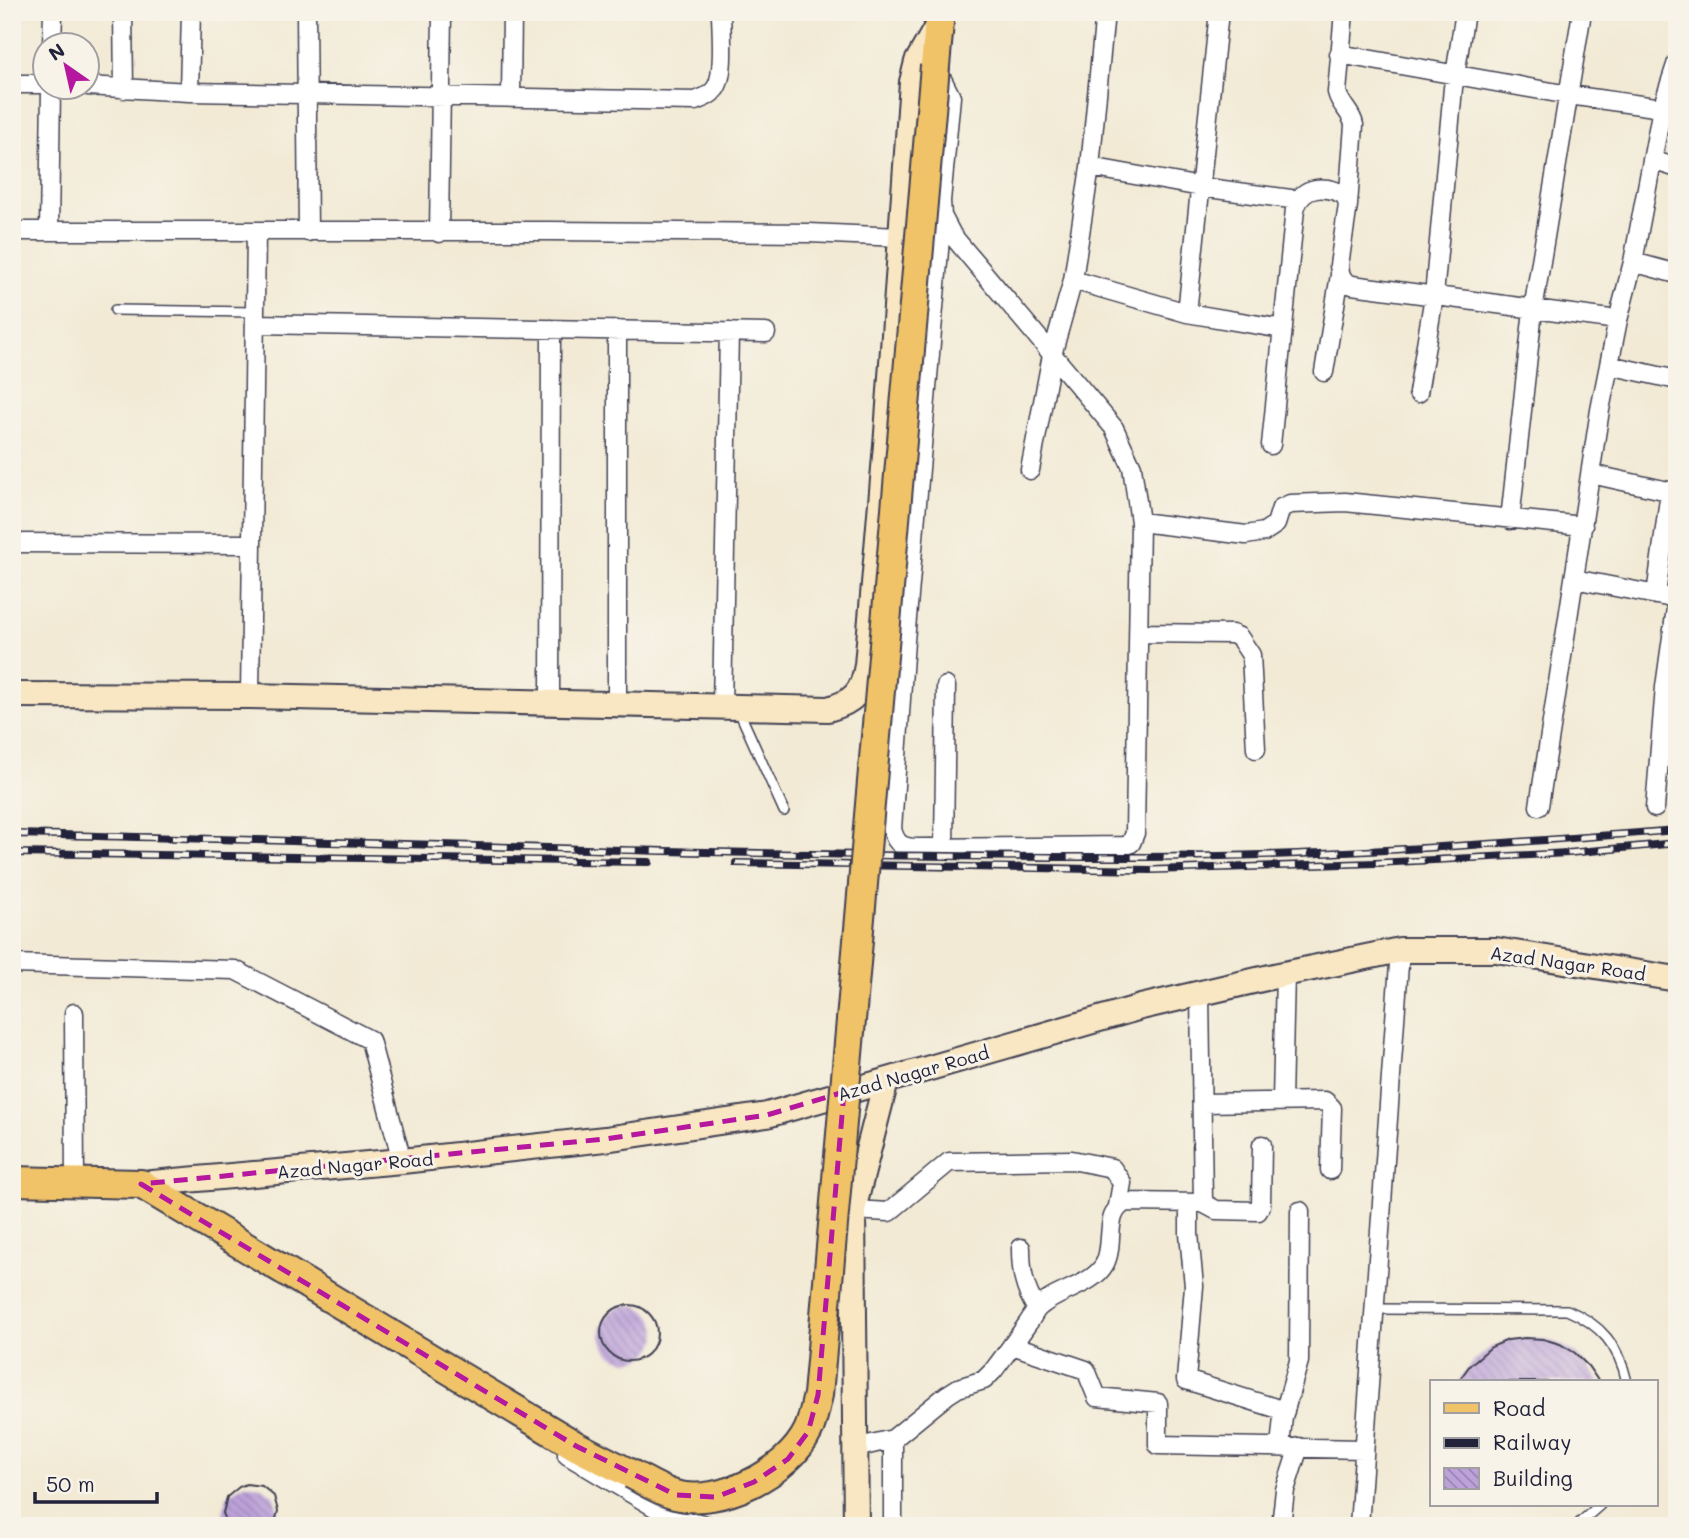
<svg xmlns="http://www.w3.org/2000/svg" width="1689" height="1538" font-family="Mali,sans-serif">
<style>
.building{fill:url(#building-back-hatch)}
.lines{fill:none;stroke-linecap:round;stroke-linejoin:round}
.lane-casing{stroke:#414052;stroke-width:12}
.street-casing{stroke:#414052;stroke-width:21}
.secondary-casing{stroke:#414052;stroke-width:28}
.primary-casing{stroke:#414052;stroke-width:32}
.lane{stroke:#fff;stroke-width:9}
.street{stroke:#fff;stroke-width:18}
.secondary{stroke:#f9e7c3;stroke-width:24}
.primary{stroke:#f1c369;stroke-width:28}
.rail-casing{stroke:#22223b;stroke-width:8}
.rail{stroke:#f7f3e8;stroke-width:5;stroke-dasharray:16;stroke-linecap:butt}
.primary-bridge-casing{stroke:#414052;stroke-width:32;stroke-linecap:butt}
.primary-bridge{stroke:#f1c369;stroke-width:28}
.marked{fill:none;stroke:#b5179e;stroke-width:5;stroke-dasharray:14 9;stroke-linejoin:round}
.labels{text-anchor:middle;dominant-baseline:central;stroke-width:6;stroke-linejoin:round;paint-order:stroke}
.street-label{font-size:18px;fill:#22223b;stroke:#f7f3e8}
</style>
<defs>
<pattern id="building-back-hatch" width="6" height="6" patternUnits="userSpaceOnUse" patternTransform="scale(1.75)"><rect width="6" height="6" fill="#bda2da"/><path d="M-1 5l2 2M0 0l6 6M5-1l2 2" fill="none" stroke="#9984b2"/></pattern>
</defs>
<rect width="100%" height="100%" fill="#f7f3e8"/>
<filter id="ink" filterUnits="userSpaceOnUse"><feTurbulence type="fractalNoise" baseFrequency=".0143" numOctaves="2"/><feDisplacementMap in="SourceGraphic" scale="14" xChannelSelector="R" yChannelSelector="G"/><feConvolveMatrix kernelMatrix="1 2 1 2 8 2 1 2 1" color-interpolation-filters="sRGB"/></filter>
<filter id="wash" filterUnits="userSpaceOnUse"><feTurbulence type="fractalNoise" baseFrequency=".00686" numOctaves="4" result="noise"/><feDisplacementMap in="SourceGraphic" scale="28" xChannelSelector="R" yChannelSelector="G"/><feGaussianBlur stdDeviation="1.57" result="paint"/><feColorMatrix in="noise" values="0 0 0 0 0 0 0 0 0 0 0 0 0 0 0 0 0 1.4 0 .05"/><feComposite in="paint" operator="in"/></filter>
<g filter="url(#wash)">
<rect width="100%" height="100%" fill="#f2ead5"/>
<g id="blocks">
<path class="building" d="M601 1333a28 28 0 1 1 56 0a28 28 0 1 1-56 0Z
M1525,1338L1543,1339L1560,1344L1575,1353L1588,1366L1599,1382H1458L1470,1365L1491,1347L1508,1340Z
M246,1484L262,1486L274,1496L278,1511L274,1526H228L223,1513L227,1497L239,1487Z"/>
</g>
</g>
<g filter="url(#ink)">
<use href="#blocks" fill-opacity="0" stroke="#414052" stroke-width="2"/>
<g class="lines">
<g class="lane-casing">
<path id="lane" d="M115,310L255,312
M738,709L784,811
M1375,1309L1567,1310C1601,1324 1619,1346 1627,1382
M1576,1526L1600,1505"/>
</g>
<g class="street-casing">
<path id="street" d="M123,12L124,89
M306,12L308,232
M1344,12L1337,92C1340,106 1352,112 1354,125L1348,205
M52,46L53,12
M1339,54L1569,95L1662,108
M937,69L951,97L941,201L942,216L952,235L1114,428L1132,467L1140,522L1135,833L1131,843L1125,846L918,848C903,848 896,845 892,829L905,641L942,216
M12,84H46
M88,86L189,92L695,101C703,98 710,96 715,89C726,75 721,31 721,12
M189,92L191,12
M511,97L512,12
M1652,160L1677,168
M1090,167L1201,187L1298,200
M12,231H549L809,233L900,237
M49,231L51,88
M439,233L442,12
M1633,262L1677,274
M1073,280L1187,313L1283,329
M1187,313L1219,12
M255,324L766,333
M1609,365L1677,380
M1324,372L1340,275
M1418,393L1434,296L1453,88L1465,12
M1271,445L1295,209C1302,184 1327,185 1346,196L1348,205L1339,265C1340,276 1342,281 1352,285L1618,320
M1030,470L1052,355L1073,280L1090,167L1105,12
M1591,474L1677,493
M1510,520L1533,310L1582,12
M1140,522L1246,535L1264,532L1276,524L1281,508L1290,504L1345,502L1583,526
M12,543L252,544
M1574,579L1667,597
M1656,595L1670,491
M1138,633L1232,634L1239,637L1251,655L1256,749
M250,696L256,232
M550,703L551,329
M617,704V330
M722,707L729,332
M1539,806L1600,410L1618,320L1633,262L1662,108L1677,62
M1655,808L1665,687L1677,601
M944,848L946,686
M12,964L235,970L370,1040L402,1161
M1200,993L1203,1203
M74,1013L75,1181
M1282,1101L1285,974
M1202,1103L1325,1101L1332,1108L1330,1170
M1189,1203V1234L1194,1286L1186,1380L1285,1411
M853,1210L889,1212L949,1162L1072,1160L1112,1168L1122,1183L1118,1206
M1021,1248C1021,1272 1024,1289 1037,1309
M1012,1345L1086,1370L1097,1397L1158,1403V1445L1364,1449
M893,1439V1526
M1280,1447L1283,1417L1299,1361L1300,1211
M855,1448L893,1439L947,1395L958,1388L984,1380L993,1371C1005,1355 1017,1339 1028,1323C1031,1319 1034,1313 1037,1309C1054,1291 1092,1286 1104,1265C1116,1245 1102,1213 1126,1202L1203,1203L1216,1210L1258,1211L1261,1205L1262,1145
M567,1455L666,1514L709,1526
M1281,1526L1285,1490L1299,1447
M1359,1526L1400,950"/>
</g>
<g class="secondary-casing">
<path id="secondary" d="M12,695L250,696L828,709C854,702 863,692 867,665L887,433L912,82L917,62L938,25
M141,1184L402,1161L605,1139L767,1115L1141,1007L1279,975L1400,950H1496L1677,979
M856,1526L853,1210L886,1081"/>
</g>
<g class="primary-casing">
<path id="primary" d="M935,66L940,12
M12,1181L141,1184L576,1446L631,1474"/>
</g>
<use href="#lane" class="lane"/>
<use href="#street" class="street"/>
<use href="#secondary" class="secondary"/>
<use href="#primary" class="primary"/>
<g class="rail-casing">
<path id="rail" d="M12,834C389,842 765,858 1142,857C1320,857 1499,844 1677,830
M12,853L649,862
M736,863L1150,870L1376,863L1568,853L1677,843"/>
</g>
<use href="#rail" class="rail"/>
<g class="primary-bridge-casing">
<path id="primary-bridge" d="M631,1474C645,1481 660,1491 675,1495C720,1507 788,1473 808,1431C813,1421 815,1406 818,1395L935,66"/>
</g>
<use href="#primary-bridge" class="primary-bridge"/>
</g>
</g>
<path class="marked" d="M844,1092L818,1395L808,1432L788,1459L754,1482L716,1497L676,1495L576,1446L141,1184L605,1139L767,1115Z"/>
<g class="labels">
<g class="street-label">
<text transform="translate(1568 963) rotate(8)">Azad Nagar Road</text>
<text transform="translate(913 1073) rotate(-16)">Azad Nagar Road</text>
<text transform="translate(355 1165) rotate(-5)">Azad Nagar Road</text>
</g>
</g>
<rect width="1689" height="1538" fill="none" stroke="#f7f3e8" stroke-width="42"/>
<rect x="1430" y="1380" width="228" height="126" fill="#f7f3e8" stroke="#a29fa3" stroke-width="2"/>
<rect x="1444" y="1403" width="35" height="10" fill="#f1c369" stroke="#a29fa3" stroke-width="2"/>
<text x="1493" y="1416" font-size="21" fill="#22223b">Road</text>
<rect x="1444" y="1438" width="35" height="10" fill="#22223b" stroke="#a29fa3" stroke-width="2"/>
<text x="1493" y="1450" font-size="21" fill="#22223b">Railway</text>
<rect x="1444" y="1468" width="35" height="21" fill="url(#building-back-hatch)" stroke="#a29fa3" stroke-width="2"/>
<text x="1493" y="1486" font-size="21" fill="#22223b">Building</text>
<g transform="translate(66 66) rotate(326)"><circle r="33" fill="#f7f3e8" stroke="#a29fa3" stroke-width="2"/>
<path d="M0-5L12 26L0 18L-12 26Z" fill="#b5179e"/>
<text y="-10" font-size="19" font-weight="bold" text-anchor="middle" fill="#22223b">N</text>
</g>
<path d="M35 1492v10h122v-10" fill="none" stroke="#22223b" stroke-width="3.5"/>
<text x="46" y="1492" font-size="21" fill="#22223b" stroke="#f7f3e8" stroke-width="5" paint-order="stroke">50 m</text>
</svg>
